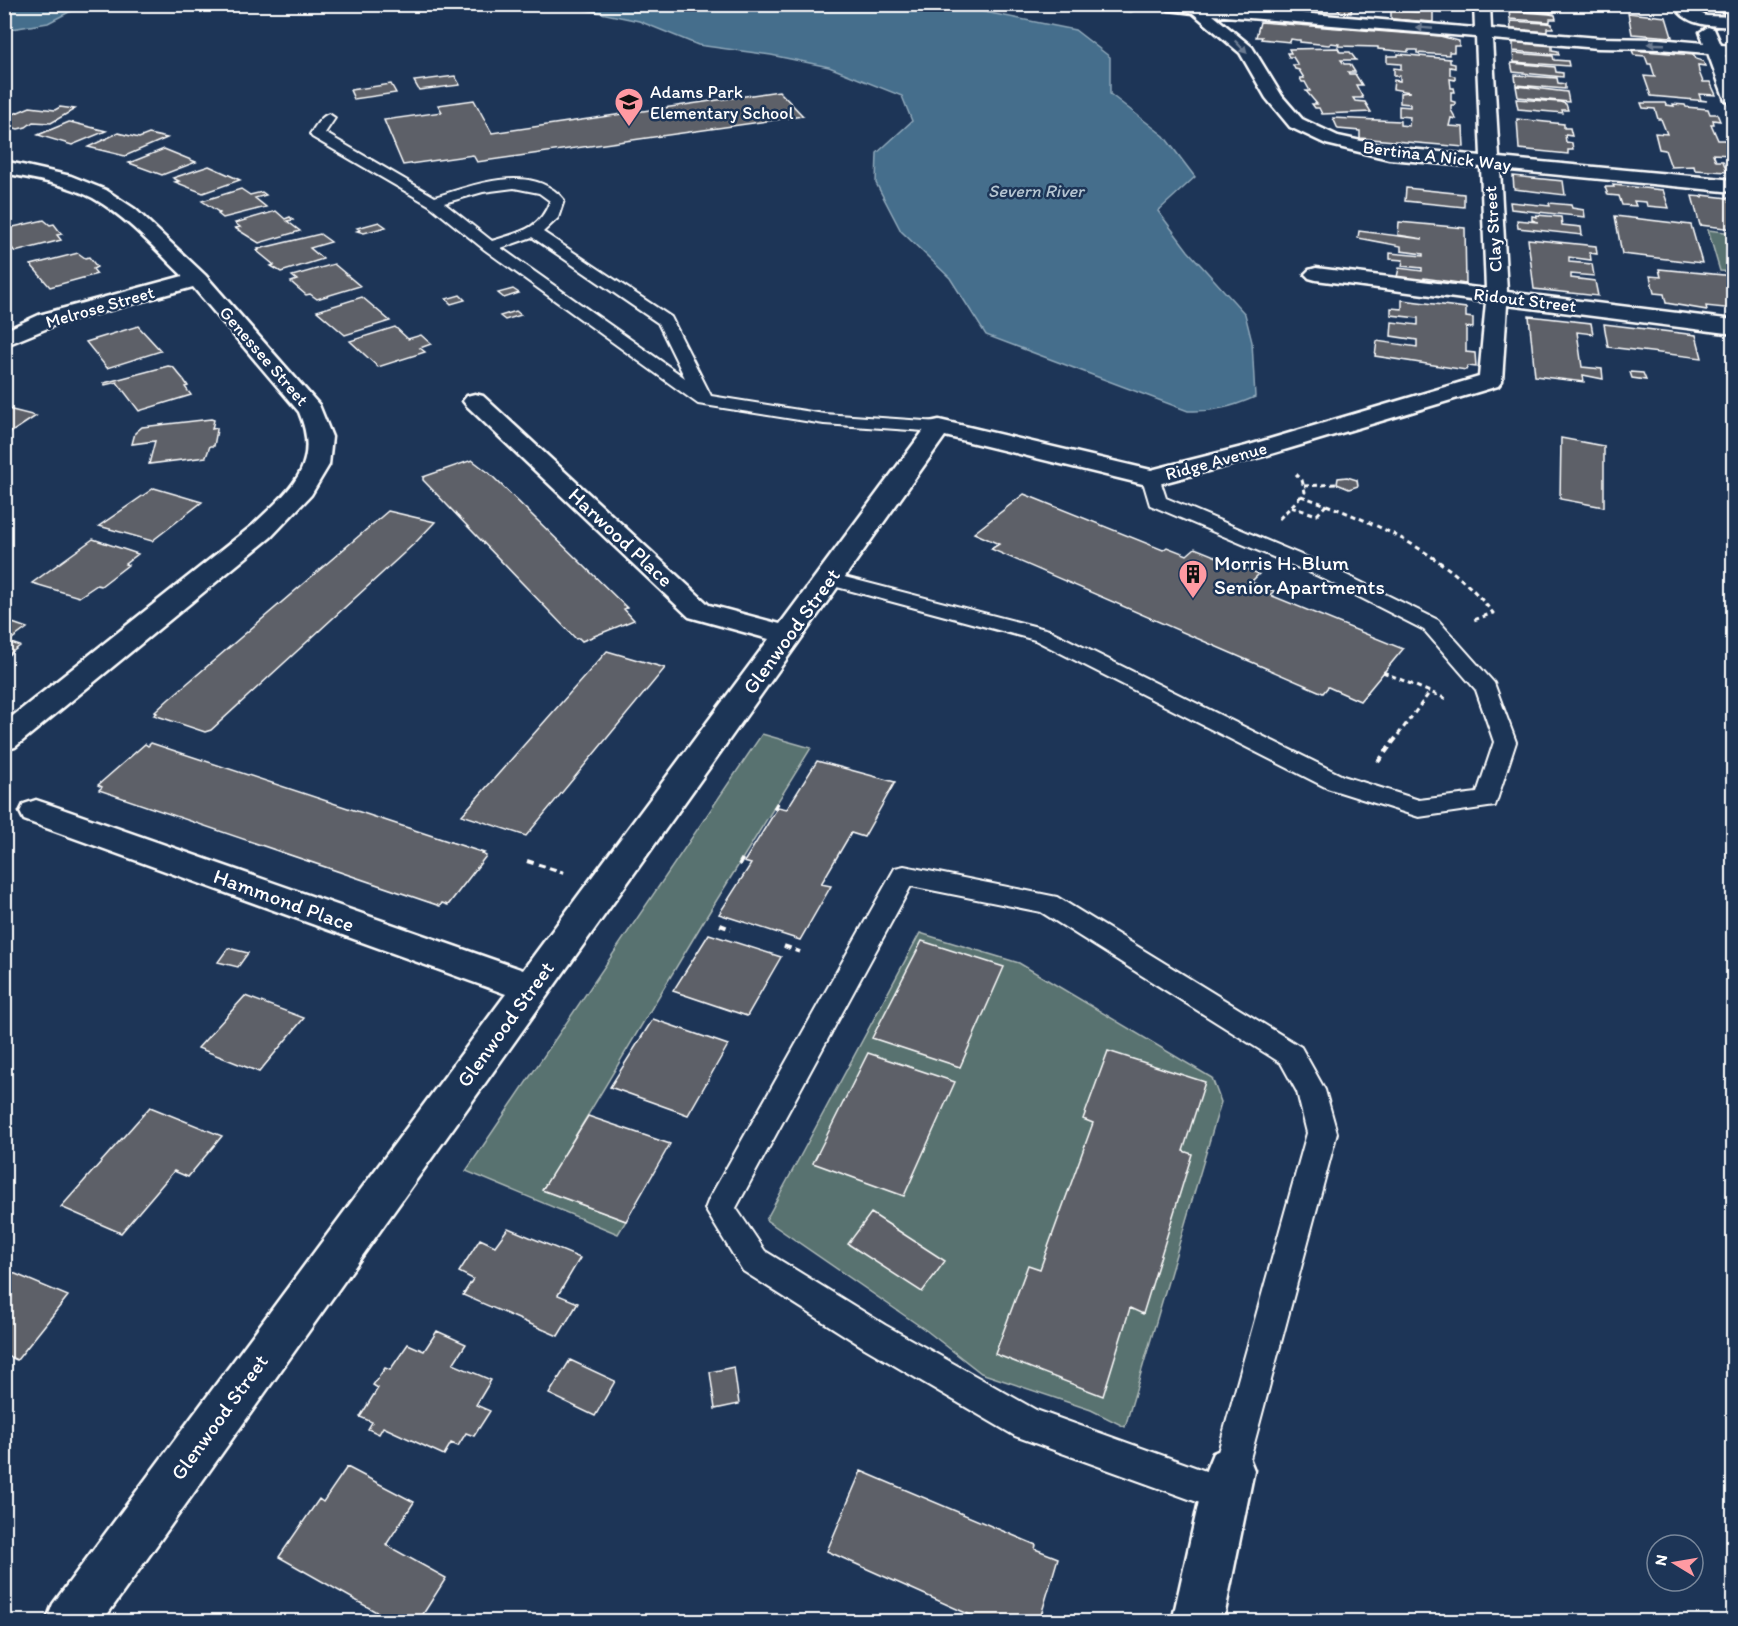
<svg xmlns="http://www.w3.org/2000/svg" width="1738" height="1626" font-family="Itim,sans-serif">
<style>
.green{fill:#58726f;stroke:#acb8b7;stroke-width:1.5}
.water{fill:#456e8c;stroke:#8fa8ba;stroke-width:1.5}
.building{fill:#5d6067;stroke:#fff;stroke-width:1.5}
.lines{fill:none;stroke-linecap:round;stroke-linejoin:round}
.service-casing{stroke:#fff;stroke-width:4}
.minor-casing{stroke:#fff;stroke-width:5}
.path-far1{stroke:#fff;stroke-width:3;stroke-dasharray:5 4;stroke-linecap:butt}
.path{stroke:#fff;stroke-width:4;stroke-dasharray:7 4.5;stroke-linecap:butt}
.service{fill:#1d3557;fill-rule:evenodd}
.minor{fill:#1d3557;fill-rule:evenodd}
.oneway{fill:#6c7c92}
.labels{text-anchor:middle;dominant-baseline:central;stroke-width:5;stroke-linejoin:round;paint-order:stroke}
.far-poi-label{font-size:18px;fill:#fff;stroke:#1d3557;text-anchor:start}
.far-street-label{font-size:18px;fill:#fff;stroke:#1d3557}
.far-water-label{font-size:18px;font-style:italic;fill:#b5c5d1;stroke:#1d3557}
.street-label{font-size:21px;fill:#fff;stroke:#1d3557}
.poi-label{font-size:21px;fill:#fff;stroke:#1d3557;text-anchor:start}
</style>
<rect width="100%" height="100%" fill="#1d3557"/>
<filter id="ink" filterUnits="userSpaceOnUse"><feTurbulence type="fractalNoise" baseFrequency=".0167" numOctaves="2"/><feDisplacementMap in="SourceGraphic" scale="12" xChannelSelector="R" yChannelSelector="G"/><feConvolveMatrix kernelMatrix="1 2 1 2 8 2 1 2 1" color-interpolation-filters="sRGB"/></filter>
<g filter="url(#ink)">
<path class="green" d="M1059,5H1148L1131,12Z
M1708,230L1733,233V272L1720,271Z
M762,734L811,748L705,919L543,1190L626,1221L618,1234L466,1171Z
M920,933L1019,963L1212,1078L1221,1102L1125,1427L1091,1410L981,1373L927,1331L766,1220Z"/>
<path class="water" d="M5,4H96V5L69,12L48,23L5,30Z
M563,5H950L1075,30L1110,57V94L1164,136L1195,177L1158,211L1188,251L1245,314L1252,342L1255,397C1232,407 1213,412 1188,411L986,335L950,278L901,231L876,183L877,153L912,121L902,96L829,67L771,55L698,45L639,21Z"/>
<path class="building" d="M1329,4L1352,6L1351,13L1338,11L1340,6Z
M1397,4L1442,5V12L1433,11V22L1391,19V10L1418,12V10L1397,9Z
M1507,4L1553,5L1554,13L1508,9Z
M1509,11L1549,14L1555,15L1556,19H1550V22L1510,19Z
M1628,13L1666,17L1672,37L1632,34Z
M1510,21L1546,23L1552,24L1553,28H1547V32L1511,29Z
M1260,22L1440,36L1459,41V46H1454V52H1449V55L1417,53V50H1408V52L1378,49V47L1338,46L1339,44L1331,43L1329,45L1300,42V40H1297L1291,39L1290,42L1261,39L1262,37H1256Z
M1513,42L1552,45V50L1558,51L1559,55L1513,51Z
M1338,48L1340,52H1350L1356,60H1341L1344,64H1350L1355,72H1348L1349,74H1355L1362,85H1356L1363,98H1353L1355,101L1365,102L1371,112L1322,114L1319,108H1315L1312,104H1317L1306,91H1310L1305,82H1302L1300,78H1304L1299,70L1295,69L1293,65H1298L1293,57H1289L1287,53H1291L1289,49Z
M1632,50L1694,55L1696,59L1703,61L1705,66L1698,65L1699,72L1703,82H1710L1716,95L1699,94L1701,100L1707,101L1651,96L1644,76L1655,77L1651,64H1648L1645,56L1634,55Z
M1513,53L1553,56L1554,60L1568,61L1569,66L1514,62Z
M1398,54L1450,59V63L1455,64V68L1450,67V75L1455,76V80L1450,79L1451,88H1454L1455,92H1451V101L1455,102V105H1451V110L1456,119L1451,118L1449,126L1463,127L1464,147L1360,138V131L1338,129L1333,118L1400,121V125L1409,126L1410,117L1399,116V106L1410,107V104L1400,103V93L1410,92L1393,89L1394,80L1400,81V76H1394V68L1401,69V64L1387,63V56H1398Z
M1511,63L1555,67L1556,72L1563,73V77L1513,72Z
M1515,75L1557,78L1558,83L1565,84V89L1516,85Z
M455,76L460,85L419,90L414,81Z
M391,84L396,93L354,99L350,90Z
M1516,86L1567,92L1569,102L1518,97Z
M779,91L803,116L477,162L473,155L403,165L384,120L442,112L438,105L474,100L492,133Z
M1516,99L1560,102L1566,104L1568,110H1562L1563,113L1518,109Z
M1641,103H1665L1666,105L1674,106L1673,104L1685,105L1686,107L1708,109L1710,114H1717L1720,121L1713,120L1714,124H1711L1718,140H1725L1732,155L1713,154L1716,161H1723L1727,172L1695,170L1694,166L1671,167L1665,150L1659,149L1655,133L1667,134L1661,119H1658L1655,109L1643,108Z
M30,107L55,110L60,107L75,109L51,123L33,122L26,127L18,129L4,125V118Z
M1517,119L1564,124V128H1570L1572,136L1565,135L1566,142L1572,143L1573,150H1568V154L1519,149Z
M69,122H70L106,131L72,145L38,135Z
M118,133L139,138L149,134L167,138L125,156L88,147Z
M164,149L196,162L162,175L129,163Z
M209,166L240,180L203,193L175,182L179,181L173,178Z
M1513,176L1563,181L1565,195L1514,189Z
M1613,185L1663,190L1669,208L1647,206L1646,202L1634,201L1636,206L1622,205L1619,196L1608,195L1605,187H1614Z
M1406,188L1464,194V207L1405,201Z
M241,189L250,195L262,192L266,195L255,198L266,207L223,218L218,214L220,213L202,201Z
M1702,195L1728,198L1729,201L1734,202V229L1700,225L1692,196L1703,197Z
M1510,202L1550,206L1549,203L1571,205L1572,208L1584,210L1585,217L1511,209Z
M276,211L285,219L290,217L293,220L287,221L300,231L259,243L235,228L240,227L235,223Z
M1536,215L1561,217L1562,225L1581,227L1582,235L1518,228L1517,220L1538,222L1532,220V216L1537,217Z
M1615,216L1691,225L1702,263L1622,254Z
M44,220L50,225L54,224L60,232L62,234L57,235L61,240L15,252L4,238V229Z
M379,222L386,227L364,233L357,231L360,230L357,228Z
M1399,222L1465,228L1466,284L1424,278L1423,280L1397,277L1399,268L1422,271V268L1402,266L1403,260L1390,259V253L1423,256V254L1401,251V246L1358,238L1359,231L1423,239L1398,235Z
M320,234L331,242L310,248L323,259L281,272L271,266L274,265L257,251L259,250L258,249Z
M1528,239L1596,246L1597,254L1590,253L1591,260L1569,257V262L1592,264L1594,276L1571,274V278L1595,281L1598,296L1534,289Z
M78,253L85,258L89,257L97,267L93,269L97,274L50,287L31,265Z
M334,264L360,286L317,299L310,294L306,295L291,282L297,280L292,276Z
M1659,269L1734,276V309L1706,306L1707,310L1666,303L1664,294L1654,293L1650,276L1661,277Z
M513,289L519,293L504,298L498,293Z
M460,295L465,300L451,304L446,299Z
M362,297L390,321L345,335L317,311Z
M1402,300L1466,308V317L1473,318V328L1466,327V352L1475,353L1476,367L1468,366L1466,370L1375,356L1377,341L1417,347V340L1391,336L1392,322L1418,325V318L1391,315V308L1402,309Z
M516,311L521,315L505,320L500,316Z
M1529,316L1591,323L1593,334L1577,332L1582,367L1602,369L1603,379L1583,375L1584,382L1535,376Z
M1604,324L1696,335L1702,358L1608,347Z
M138,326L161,351L107,368L86,342Z
M395,327L408,339L421,335L431,344L420,348L425,352L378,367L350,341Z
M168,366L173,367L184,380L188,386L185,387L191,395L139,411L117,382L105,385L104,383Z
M1630,372L1643,373L1646,380L1632,378Z
M4,408L36,416L4,437Z
M211,419L214,420L212,429L217,428V430L214,446H210L206,457L149,464L155,441L132,444L135,433L142,427Z
M1561,438L1604,446V507L1560,499Z
M472,460L489,473L624,605L627,608L624,609L634,620L582,641L579,638L576,639L423,480V477Z
M1347,477L1357,480L1358,486L1349,489L1337,484L1338,478Z
M154,488L202,502L152,541L99,526Z
M1024,494L1163,550L1167,547L1187,555L1195,548L1259,574L1251,582L1274,591L1270,595L1403,649L1360,701L1328,687L1323,693L991,549L999,544L974,533Z
M388,511L435,522L416,542L211,730L205,732L154,715L157,713L155,712L169,699Z
M93,539L138,554L125,564L128,565L101,586L97,585L79,597L32,583Z
M4,620L27,628L8,642L20,646L4,658Z
M607,651L665,668L526,836L462,815Z
M151,743L484,853L482,854L486,856L448,905L442,903L440,906L99,790L102,787L98,785L145,744L148,746Z
M817,761L895,782L864,837L851,833L821,884L831,886L800,940L719,914L751,864L744,862L778,807L787,809Z
M709,934L781,957L747,1016L673,991Z
M922,941L1004,967L960,1067L872,1038Z
M228,948L248,953L238,967L218,962Z
M245,996L304,1018L259,1072L198,1048Z
M653,1019L728,1045L688,1115L610,1087Z
M1108,1051L1205,1082L1183,1151L1192,1154L1143,1314L1130,1308L1103,1396L995,1354L1028,1265L1040,1269L1093,1123L1083,1119Z
M868,1053L955,1082L904,1196L813,1163Z
M150,1107L222,1136L188,1177L174,1171L121,1233L61,1207Z
M588,1116L670,1144L626,1221L542,1190Z
M871,1213L945,1261L922,1292L848,1244Z
M508,1228L580,1258L558,1295L578,1303L558,1336L463,1295L473,1279L459,1272L480,1239L495,1246Z
M6,1270L68,1296L17,1360L10,1357L4,1363V1273Z
M437,1331L466,1344L453,1364L491,1380L476,1405L490,1411L474,1436L466,1433L458,1446L451,1443L444,1455L383,1427L379,1434L368,1429L372,1422L360,1417L378,1388L373,1385L385,1368L390,1370L408,1344L424,1351Z
M570,1360L615,1381L595,1416L549,1394Z
M734,1367L739,1404L715,1409L710,1372Z
M347,1467L414,1502L386,1545L446,1578L418,1622H394L279,1557L317,1502L319,1499L323,1502Z
M861,1471L1036,1545L1035,1549L1058,1558L1039,1622H986L827,1551Z"/>
<g class="lines">
<g class="service-casing">
<path id="service" d="M329,114L335,118L325,133L435,197C473,185 533,162 564,200L558,218L543,232L671,317L711,396L824,414L939,422L945,423L948,427L945,431L939,432L824,424L698,404L485,250L429,205L312,137L310,134C315,127 321,116 329,114ZM514,188L539,193L550,201C539,231 519,232 492,241L444,203L483,192ZM532,237L658,323L685,378L501,248Z
M1151,472L1158,474L1166,498L1332,568L1438,620L1494,683L1516,742L1495,806L1419,817L1327,788L1035,640L822,583L819,579L822,575L829,573L1049,630L1343,776L1419,800L1477,793L1494,742L1476,690L1424,630L1318,576L1150,505L1142,478L1144,474Z
M904,866L1057,897L1301,1047L1325,1090L1337,1133L1247,1470L1242,1482L1238,1484L1242,1495L1237,1507L1225,1512L1015,1436L863,1347L743,1271L705,1209L709,1199L895,868ZM911,886L1041,912L1281,1063L1297,1092L1307,1133L1213,1470L1214,1474L1036,1410L885,1325L765,1251L736,1208Z"/>
</g>
<g class="minor-casing">
<path id="minor" d="M1168,4H1198L1475,28L1474,4H1490L1491,29L1598,38L1658,39L1704,43L1700,32L1708,27L1714,29L1721,45L1734,46V56L1725,55L1734,77V105L1725,100L1708,53L1658,49L1598,48L1492,39L1499,158L1734,180V192L1500,169L1507,292L1734,320V334L1507,305L1502,381L1498,386L1264,456L1151,486L945,436L102,1622H46L53,1604L506,994L24,820L20,812L24,804L36,800L48,804L523,970L769,639L689,617L467,406L463,401L467,396L475,394L483,396L709,605L780,624L930,422L939,420L1151,470L1246,446L1479,377L1486,302L1316,280L1309,278L1305,274L1309,270L1316,268L1486,289L1481,167L1389,159L1326,144L1290,127L1266,98L1240,53L1193,13L1169,10L1166,7ZM1213,15L1476,37L1481,156L1389,147L1338,136L1302,119L1282,96L1252,47Z
M1684,4H1734V13L1714,10L1697,11L1706,16L1734,17V27C1715,25 1693,27 1679,12Z
M4,161L71,176L106,190L135,209L205,275L319,405L332,437L329,465L311,495L271,537L15,747L4,750V723L253,525C289,490 322,467 299,412L193,287L55,325L4,346V331L39,315L183,276C155,249 127,217 93,198C66,184 34,179 4,173Z
M1230,1446L1247,1453L1254,1470L1223,1622H1172L1206,1470L1213,1453Z"/>
</g>
<path class="path-far1" d="M1304,486L1337,484
M1301,496C1357,515 1416,540 1461,579C1473,589 1483,601 1493,613L1471,621
M1291,507L1317,515L1327,504
M1279,519L1305,492L1302,480L1296,474
M1383,672L1449,700
M1398,735L1430,692"/>
<path class="path" d="M1378,762L1399,734
M774,809L779,801
M527,861L564,873
M739,865L744,856
M720,925L731,929
M784,946L800,952"/>
<use href="#service" class="service"/>
<use href="#minor" class="minor"/>
</g>
<defs><path id="oneway-solid" d="M-6-.8H1V-3.2L6.5 0L1 3.2V.8H-6Z" transform="scale(1.5)"/></defs>
<g class="oneway">
<use href="#oneway-solid" transform="translate(1424 28) rotate(-175)"/>
<use href="#oneway-solid" transform="translate(1656 44) rotate(-178)"/>
<use href="#oneway-solid" transform="translate(1241 47) rotate(46)"/>
</g>
</g>
<defs>
<g id="school-pin" transform="scale(1.5)"><path d="M0 17L-7.5 6A9.5 9.5 0 1 1 7.5 6Z" fill="#ff9aa2" stroke="#1d3557"/><path d="M0-5L7-2L0 1L-7-2ZM-4 1L0 2.5L4 1V4Q0 6-4 4Z" fill="#111"/></g>
<g id="building-pin" transform="scale(1.5)"><path d="M0 17L-7.5 6A9.5 9.5 0 1 1 7.5 6Z" fill="#ff9aa2" stroke="#1d3557"/><path d="M-4-6H4V6H1V3H-1V6H-4ZM-2.5-4.3h1.7v1.8h-1.7ZM.8-4.3h1.7v1.8H.8ZM-2.5-1h1.7V.8h-1.7ZM.8-1h1.7V.8H.8Z" fill="#111"/></g>
</defs>
<g fill-rule="evenodd">
<use href="#school-pin" x="629" y="102"/>
<use href="#building-pin" x="1193" y="574"/>
</g>
<g class="labels">
<g class="far-poi-label">
<text x="650" y="92">Adams Park<tspan x="650" dy="21">Elementary School</tspan></text>
</g>
<g class="far-street-label">
<text transform="translate(1437 156) rotate(7)">Bertina A Nick Way</text>
<text transform="translate(1493 229) rotate(-94)">Clay Street</text>
<text transform="translate(1525 300) rotate(7)">Ridout Street</text>
<text transform="translate(100 307) rotate(-16)">Melrose Street</text>
<text transform="translate(264 356) rotate(49)">Genessee Street</text>
<text transform="translate(1216 461) rotate(-15)">Ridge Avenue</text>
</g>
<g class="far-water-label">
<text x="1036" y="191">Severn River</text>
</g>
<g class="street-label">
<text transform="translate(621 537) rotate(43)">Harwood Place</text>
<text transform="translate(791 631) rotate(-54)">Glenwood Street</text>
<text transform="translate(284 900) rotate(20)">Hammond Place</text>
<text transform="translate(505 1024) rotate(-54)">Glenwood Street</text>
<text transform="translate(219 1417) rotate(-54)">Glenwood Street</text>
</g>
<g class="poi-label">
<text x="1214" y="562">Morris H. Blum<tspan x="1214" dy="24">Senior Apartments</tspan></text>
</g>
</g>
<rect width="1738" height="1626" fill="none" stroke="#1d3557" stroke-width="24"/>
<rect x="12" y="12" width="1714" height="1602" fill="none" stroke="#fff" stroke-width="2" filter="url(#ink)"/>
<g transform="translate(1675 1563) rotate(281)"><circle r="28" fill="#1d3557" stroke="#77869a" stroke-width="1.5"/>
<path d="M0-4.5L10 22L0 15L-10 22Z" fill="#ff9aa2"/>
<text y="-9" font-size="16" font-weight="bold" text-anchor="middle" fill="#ffffff">N</text>
</g>
</svg>
